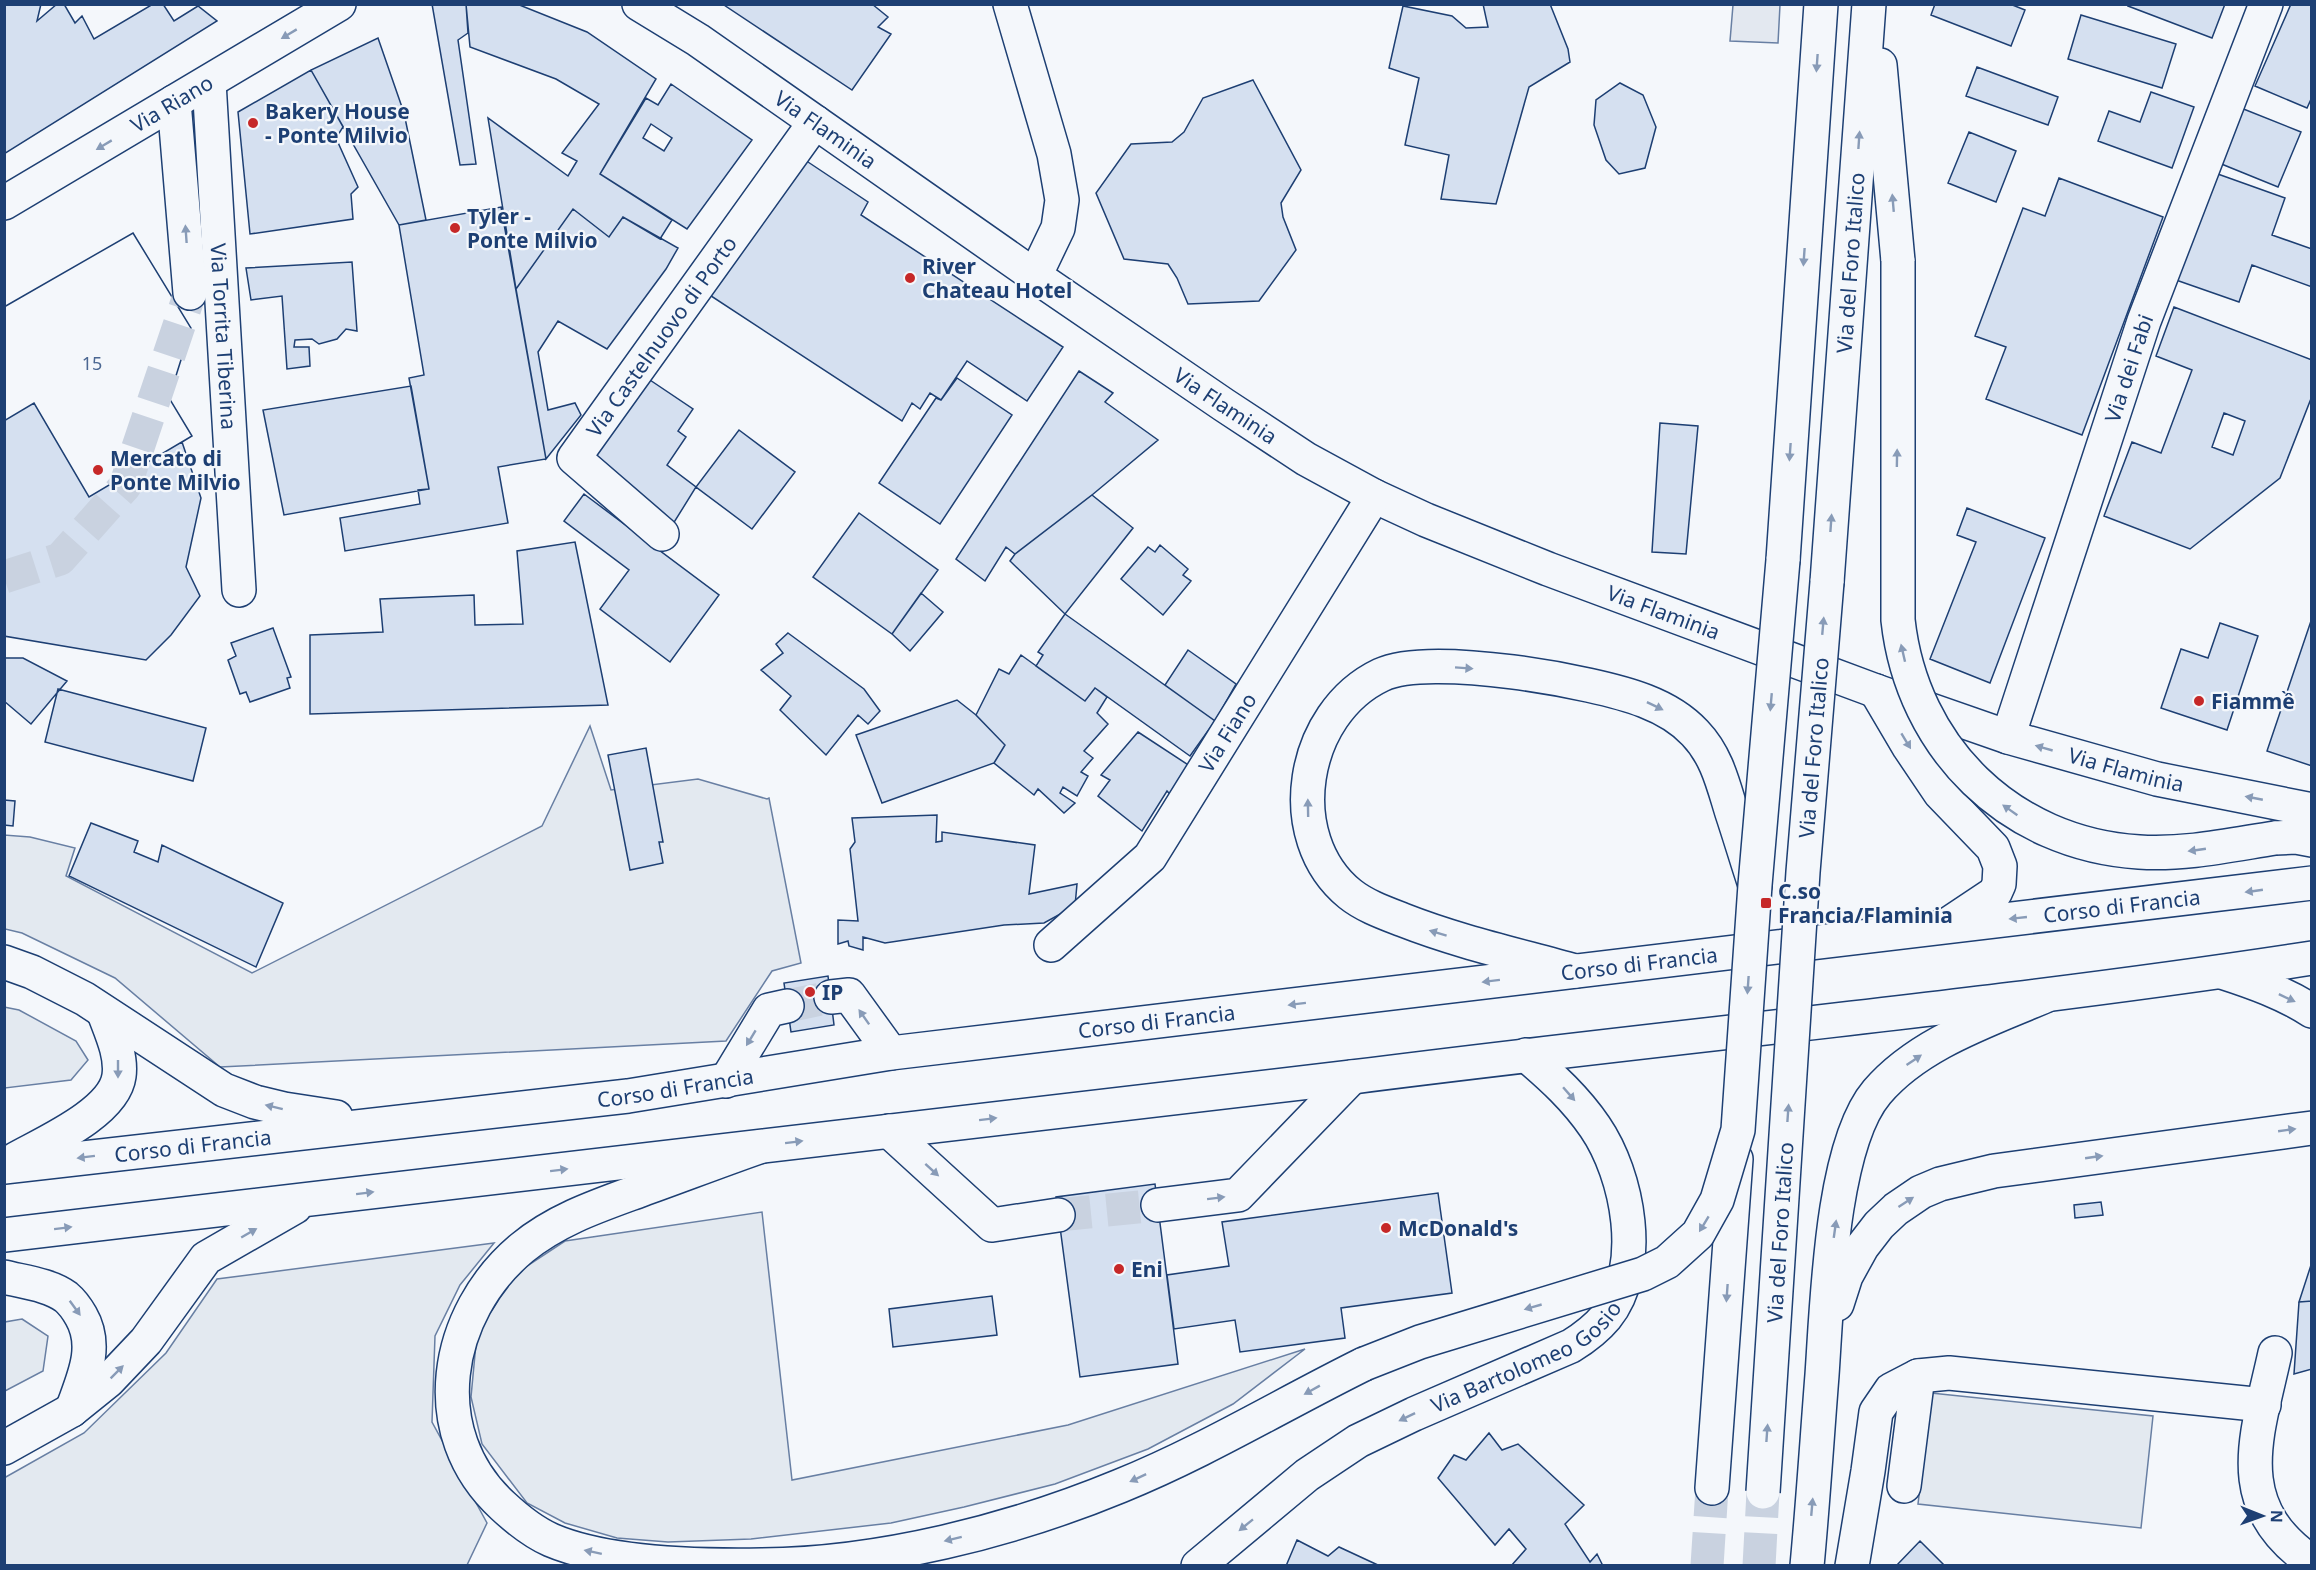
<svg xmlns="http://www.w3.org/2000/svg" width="2316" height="1570" font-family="'Noto Sans',sans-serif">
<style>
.green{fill:#e3e9f0;stroke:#687fa3;stroke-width:1.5}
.parking{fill:#e3e8f0;stroke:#687fa3;stroke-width:1.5}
.building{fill:#d5e0f0;stroke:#1d3f73;stroke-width:1.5;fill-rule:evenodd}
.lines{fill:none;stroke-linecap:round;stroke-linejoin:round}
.minor-tunnel{stroke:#c9d2e0;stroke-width:33;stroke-dasharray:33 16;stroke-linecap:butt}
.highway-tunnel{stroke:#c9d2e0;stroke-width:33;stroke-dasharray:33 16;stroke-linecap:butt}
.minor-casing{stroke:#1d3f73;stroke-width:36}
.major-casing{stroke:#1d3f73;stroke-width:36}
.highway-casing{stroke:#1d3f73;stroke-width:36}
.minor{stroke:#f4f7fb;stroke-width:33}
.major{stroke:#f4f7fb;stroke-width:33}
.highway{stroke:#f4f7fb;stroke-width:33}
.highway-bridge-casing{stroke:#1d3f73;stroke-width:36;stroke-linecap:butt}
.highway-bridge{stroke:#f4f7fb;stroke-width:33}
.oneway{fill:#889bb7}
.poi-dot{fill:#c62828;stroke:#f4f7fb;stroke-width:2}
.labels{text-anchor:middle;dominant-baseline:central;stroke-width:4.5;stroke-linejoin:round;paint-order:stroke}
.number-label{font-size:18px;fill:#4b6792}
.street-label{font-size:21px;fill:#1d3f73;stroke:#f4f7fb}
.poi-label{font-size:21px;font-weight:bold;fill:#1d3f73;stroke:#f4f7fb;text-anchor:start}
</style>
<rect width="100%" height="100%" fill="#f4f7fb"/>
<path class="green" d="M590,726L611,790L698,779L767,799L769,798L801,963L772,971L726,1041L220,1067L115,978L22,933L5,929L4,835L30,837L75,848L66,876L252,973L542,826Z
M4,1007L19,1010L76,1041L88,1060L71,1080L5,1088Z
M762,1212L792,1480L1068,1425L1305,1349L1233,1404L1148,1449L1055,1484L964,1507L891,1523L751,1539L668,1542L617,1538L565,1523L527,1503L482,1444L471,1397L477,1333L515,1274L565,1241Z
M494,1243L460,1285L435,1336L432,1422L487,1523L467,1565H5L4,1478L84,1433L166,1353L217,1279Z
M22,1319L48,1336L43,1371L5,1391V1322Z
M1931,1393L2153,1416L2141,1528L1918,1504Z"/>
<path class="parking" d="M1733,5H1780L1778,43L1730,41Z"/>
<path class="building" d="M4,4H41L37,21L57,4H64L75,23L82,16L94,39L153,4H163L174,21L198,6L217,21L4,154Z
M432,4H466L468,33L458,40L476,164L460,165Z
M466,4H517L587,32L656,79L600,174L672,220L660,239L623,217L609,237L573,209L516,289L488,118L568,176L577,161L562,153L599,104L556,79L470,47Z
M872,4L888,17L878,27L891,34L852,90L724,5Z
M1483,4H1550L1568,49L1570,62L1529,87L1496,204L1441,199L1449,155L1405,145L1419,78L1389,68L1403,6L1452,16L1466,28L1488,27Z
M1935,4H2010L2025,10L2011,46L1931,15Z
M2129,4H2225L2212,38L2128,6Z
M2291,4H2312V97L2307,108L2255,86Z
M2081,15L2176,44L2162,88L2068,59Z
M378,38L404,113L426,220L399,225L311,70Z
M1977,67L2058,97L2048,125L1966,96Z
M311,70L343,127L336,138L358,187L351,194L353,219L250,234L238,112Z
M1253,80L1301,170L1281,203L1283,217L1296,250L1259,301L1188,304L1177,278L1168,264L1124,259L1096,193L1131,144L1172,142L1184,132L1203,98Z
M1620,83L1643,95L1656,127L1645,168L1619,174L1606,160L1594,125L1596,100Z
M671,84L752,140L687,229L600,174L646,98L658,105ZM651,124L672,138L664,151L643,138Z
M2151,92L2194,107L2172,168L2098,141L2109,111L2140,122Z
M2241,108L2301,132L2278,187L2219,163Z
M1969,132L2016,151L1996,202L1948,183Z
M802,158L868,202L861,215L1063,347L1027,401L967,361L941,400L930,393L920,409L912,403L902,421L705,292Z
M2215,173L2285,198L2272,235L2312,249V287L2252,265L2239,302L2176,280Z
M2059,178L2163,217L2082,435L1986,399L2006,347L1975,336L2023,208L2045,216Z
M501,207L546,459L498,467L508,523L345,551L340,518L420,504L418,490L429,489L409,378L424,375L399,225Z
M573,209L609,237L623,217L678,248L666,269L607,349L558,321L538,352L548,410L575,403L581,415L546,459L516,289Z
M133,233L191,328L169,398L192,436L89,497L34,403L4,421V307Z
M133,233L191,328L169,398L192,436L182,442L201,498L186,567L200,596L171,635L146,660L4,636V307Z
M352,262L357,331L346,329L337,339L319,344L312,339L295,340L294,347H309L310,366L287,369L282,296L251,300L246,268Z
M2174,307L2312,360V396L2280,478L2190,549L2104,516L2132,442L2161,453L2192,370L2156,356ZM2224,413L2245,421L2233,455L2212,447Z
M1079,371L1113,393L1105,402L1158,440L1092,495L1015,554L1006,547L985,581L956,559Z
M641,374L693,409L678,431L686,437L667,465L696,487L673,524L582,461Z
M957,378L1012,415L940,524L879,483L936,398L941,400Z
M411,386L429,489L284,515L263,410Z
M1660,423L1698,426L1686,554L1652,552Z
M739,430L795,472L752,529L696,487Z
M584,494L719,595L670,662L600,609L629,570L564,521Z
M1092,495L1133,528L1065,614L1010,561L1015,554Z
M1967,508L2045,538L1990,683L1930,659L1976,542L1957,535Z
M859,513L938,570L892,634L813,577Z
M575,542L608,705L310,714V635L383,632L380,599L474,595L475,625L523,624L517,551Z
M1160,545L1188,569L1183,575L1191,581L1163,615L1121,579L1148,547L1155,552Z
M921,593L943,612L910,651L892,634Z
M1065,614L1215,721L1190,756L1095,688L1085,701L1036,666L1043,655L1038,652Z
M2312,618V766L2267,751Z
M2220,623L2258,636L2227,730L2161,708L2181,649L2208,658Z
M273,628L291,677L287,678L290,688L250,702L246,692L240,694L228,660L236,656L231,643Z
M788,633L864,689L880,711L868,724L858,715L826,755L780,710L791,696L761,670L783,653L776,644Z
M1188,650L1236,684L1215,721L1165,685Z
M1021,655L1085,701L1095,688L1107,697L1097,713L1108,724L1084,751L1093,758L1081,772L1088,776L1077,796L1063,787L1060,793L1075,803L1064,813L1038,789L1034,795L994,763L1005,745L976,715L999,669L1009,674Z
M4,658H23L67,681L31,724L4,701Z
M58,689L206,728L193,781L45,742Z
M957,700L976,715L1005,745L994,763L882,803L856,735Z
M1138,732L1196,770L1177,802L1167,791L1142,831L1098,796L1110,780L1101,775Z
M646,748L663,842H659L663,863L630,870L608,755Z
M4,800L15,801L13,826L4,825Z
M937,815L936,842L942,841V832L1035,845L1029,894L1077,884L1075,906L1044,923L1004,925L885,943L863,937V950L849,946L848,941L838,944V920L858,921L850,849L855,842L852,818Z
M91,823L138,841L134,852L158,862L162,845L283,903L256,967L69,876Z
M828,976L834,1025L791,1032L784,983Z
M1155,1184L1178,1364L1080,1377L1056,1197Z
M1438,1193L1452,1293L1341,1308L1345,1338L1240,1352L1235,1320L1174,1329L1167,1275L1229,1266L1222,1222Z
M2101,1202L2103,1215L2075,1218L2074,1205Z
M2312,1262V1301L2299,1302Z
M992,1296L997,1335L893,1347L889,1309Z
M2312,1301V1369L2294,1374L2299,1302Z
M1489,1433L1502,1450L1518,1444L1584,1505L1565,1524L1590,1562L1597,1554L1603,1566H1511L1526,1549L1509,1529L1495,1545L1438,1478L1454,1455L1466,1460Z
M1297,1540L1328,1556L1339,1547L1380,1566H1286Z
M1920,1541L1945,1566H1896Z"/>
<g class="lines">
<path class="minor-tunnel" d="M4,577L60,559L125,486L190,293
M787,1006L831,997
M1058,1215L1158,1205"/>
<path class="highway-tunnel" d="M1707,1566L1712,1488
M1759,1566L1763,1492"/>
<g class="minor-casing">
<g id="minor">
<path id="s1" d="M639,4L698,40L1035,276L1224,405L1306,459L1374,496L1426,520L1548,569L1876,691L2008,737L2157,779L2312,810"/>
<path d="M1010,4L1054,154L1062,200L1058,228L1035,276"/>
<path id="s2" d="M209,82L239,590"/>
<path d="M174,102L190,293"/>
<path id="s3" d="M4,203L339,4"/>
<path id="s4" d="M662,534L574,458L815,122"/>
<path d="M1876,691L1909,747L1940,793L1993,848L2000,866L1999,884L1995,893L1947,925"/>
<path id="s5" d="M2008,737L2144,321L2266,4"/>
<path id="s6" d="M1051,945L1150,857L1374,496"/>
<path d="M2222,972C2253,982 2284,993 2312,1011"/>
<path d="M831,997L849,995L891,1053"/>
<path d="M726,1081L769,1010L787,1006"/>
<path d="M889,1131L992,1225L1058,1215"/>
<path d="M1158,1205L1238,1195L1352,1077"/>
<path d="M2275,1353C2257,1436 2228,1505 2312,1562"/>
<path d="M1904,1486L1918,1376"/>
<path id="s7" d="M1198,1566L1307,1475L1358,1441L1414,1414L1571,1346C1584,1338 1596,1329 1606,1317C1646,1268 1628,1175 1595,1127C1576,1099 1552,1077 1526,1055"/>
<path d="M1852,1566L1868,1471L1876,1412L1891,1390L1918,1376L1949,1373L2264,1405"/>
</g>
</g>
<g class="major-casing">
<g id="major">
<path d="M4,962L32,972L85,999L224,1090L255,1102L284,1109L336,1117"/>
<path d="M14,1160C44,1143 114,1113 119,1076C122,1055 111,1032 104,1013"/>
<path id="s8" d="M4,1167L628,1096L891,1053L2312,883"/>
<path d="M4,1235L1352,1077C1671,1036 1993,1007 2312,958"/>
<path d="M4,1277C24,1282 50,1285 66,1297C72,1302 77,1309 81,1316C99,1347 83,1379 72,1410"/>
<path d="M4,1448L72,1410L108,1381L146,1341L206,1258L295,1207"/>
</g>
</g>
<g class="highway-casing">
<g id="highway">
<path d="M1880,65L1898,261"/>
<path d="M1783,560L1821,4"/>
<path id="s9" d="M1827,582L1869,4"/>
<path d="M2275,838L2296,837L2312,840"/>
<path d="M1575,971C1518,955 1459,942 1403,920C1385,913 1365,906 1350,894C1280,837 1301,713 1381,675C1429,652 1595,681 1645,701C1663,708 1682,719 1695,733C1717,756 1723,784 1732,813C1740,837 1747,861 1755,885"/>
<path d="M759,1147C719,1161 680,1176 641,1190C600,1205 557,1219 522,1248C444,1313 423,1433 503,1506C517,1519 533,1532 551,1540C607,1564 701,1566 762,1565C880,1564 1011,1531 1120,1486C1204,1452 1283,1404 1364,1364"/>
<path d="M1837,1304L1846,1276L1862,1247L1879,1225L1896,1209L1921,1192L1940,1184L1994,1171L2312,1128"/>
<path d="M1712,1488L1736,1159"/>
<path d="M1807,1566C1813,1502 1817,1439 1822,1375C1827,1304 1831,1146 1877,1092C1919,1043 1987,1021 2045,996"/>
</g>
</g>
<use href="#minor" class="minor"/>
<use href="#major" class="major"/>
<use href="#highway" class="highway"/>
<g class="highway-bridge-casing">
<g id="highway-bridge">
<path d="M1898,261V620C1912,748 2010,844 2139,852C2185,855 2230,845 2275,838"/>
<path d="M1364,1364L1420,1342L1643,1274L1667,1262L1698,1234L1717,1200L1738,1130L1755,885L1783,560"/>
<path id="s10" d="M1763,1492L1803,872L1827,582"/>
</g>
</g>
<use href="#highway-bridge" class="highway-bridge"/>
</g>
<defs><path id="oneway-solid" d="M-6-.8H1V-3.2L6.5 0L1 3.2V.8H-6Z" transform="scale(1.5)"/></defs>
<g class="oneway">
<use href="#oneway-solid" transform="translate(289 34) rotate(149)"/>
<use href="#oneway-solid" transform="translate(1817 63) rotate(94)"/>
<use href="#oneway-solid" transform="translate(1859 140) rotate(-86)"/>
<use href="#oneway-solid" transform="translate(104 145) rotate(149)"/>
<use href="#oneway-solid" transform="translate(1893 203) rotate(-95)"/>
<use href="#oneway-solid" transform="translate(186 234) rotate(-94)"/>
<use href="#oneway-solid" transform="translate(1804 257) rotate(94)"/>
<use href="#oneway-solid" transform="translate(1790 452) rotate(94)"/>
<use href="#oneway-solid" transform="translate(1897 458) rotate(-89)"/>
<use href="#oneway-solid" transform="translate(1831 523) rotate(-86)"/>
<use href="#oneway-solid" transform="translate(1823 626) rotate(-85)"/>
<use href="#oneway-solid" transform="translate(1903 653) rotate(-103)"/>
<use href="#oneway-solid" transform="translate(1464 668) rotate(4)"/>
<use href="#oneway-solid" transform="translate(1771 702) rotate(95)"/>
<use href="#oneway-solid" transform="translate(1655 706) rotate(26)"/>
<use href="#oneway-solid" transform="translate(1906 741) rotate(59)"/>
<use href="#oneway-solid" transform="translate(2044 748) rotate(-164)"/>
<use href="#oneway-solid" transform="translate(2254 798) rotate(-169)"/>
<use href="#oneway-solid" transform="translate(1308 808) rotate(-91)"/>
<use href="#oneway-solid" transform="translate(2010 810) rotate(-145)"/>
<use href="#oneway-solid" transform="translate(2197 850) rotate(172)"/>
<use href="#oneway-solid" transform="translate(2254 891) rotate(172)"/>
<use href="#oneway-solid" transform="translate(2018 918) rotate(174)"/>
<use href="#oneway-solid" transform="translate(1438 933) rotate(-163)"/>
<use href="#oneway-solid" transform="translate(1491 981) rotate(173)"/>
<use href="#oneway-solid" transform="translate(1748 985) rotate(94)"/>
<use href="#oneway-solid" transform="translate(2287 998) rotate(25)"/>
<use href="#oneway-solid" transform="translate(1297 1004) rotate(173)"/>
<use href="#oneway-solid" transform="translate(864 1017) rotate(-125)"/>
<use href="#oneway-solid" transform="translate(751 1038) rotate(121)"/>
<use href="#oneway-solid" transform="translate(1914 1060) rotate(-34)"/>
<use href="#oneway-solid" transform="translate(118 1069) rotate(90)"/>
<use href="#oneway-solid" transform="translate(1569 1094) rotate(49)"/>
<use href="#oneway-solid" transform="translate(274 1107) rotate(-166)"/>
<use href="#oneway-solid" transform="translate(1788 1113) rotate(-86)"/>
<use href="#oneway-solid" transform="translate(988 1119) rotate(-7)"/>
<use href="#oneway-solid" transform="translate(2287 1130) rotate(-8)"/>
<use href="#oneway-solid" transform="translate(794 1142) rotate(-7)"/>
<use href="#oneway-solid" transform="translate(86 1157) rotate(173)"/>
<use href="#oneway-solid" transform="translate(2094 1157) rotate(-8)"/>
<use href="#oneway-solid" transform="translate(559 1170) rotate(-7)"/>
<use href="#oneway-solid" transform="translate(932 1170) rotate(42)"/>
<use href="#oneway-solid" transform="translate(365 1193) rotate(-7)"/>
<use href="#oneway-solid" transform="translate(1216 1198) rotate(-7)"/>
<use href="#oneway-solid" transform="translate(1906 1202) rotate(-33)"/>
<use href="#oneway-solid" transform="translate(1704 1224) rotate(121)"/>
<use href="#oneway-solid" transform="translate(63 1228) rotate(-7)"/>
<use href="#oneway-solid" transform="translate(1835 1229) rotate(-82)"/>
<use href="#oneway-solid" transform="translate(249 1233) rotate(-30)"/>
<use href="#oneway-solid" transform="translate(1727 1293) rotate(94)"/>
<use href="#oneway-solid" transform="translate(1533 1307) rotate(164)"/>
<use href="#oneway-solid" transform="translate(75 1308) rotate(54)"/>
<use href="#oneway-solid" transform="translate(117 1372) rotate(-45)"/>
<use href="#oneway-solid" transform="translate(1312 1390) rotate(151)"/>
<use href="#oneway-solid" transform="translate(1407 1417) rotate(154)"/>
<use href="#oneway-solid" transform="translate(1767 1433) rotate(-86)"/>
<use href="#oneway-solid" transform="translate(1138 1478) rotate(155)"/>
<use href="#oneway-solid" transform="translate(1812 1507) rotate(-85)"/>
<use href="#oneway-solid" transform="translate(1246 1525) rotate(141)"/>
<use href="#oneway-solid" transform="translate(953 1539) rotate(166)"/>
<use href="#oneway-solid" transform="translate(593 1552) rotate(-168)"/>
</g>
<g class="poi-dot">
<circle cx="253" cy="123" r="6"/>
<circle cx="455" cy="228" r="6"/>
<circle cx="910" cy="278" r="6"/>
<circle cx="98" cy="470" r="6"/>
<circle cx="2199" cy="701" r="6"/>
<rect x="1760" y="897" width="12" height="12" rx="3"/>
<circle cx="810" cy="992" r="6"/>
<circle cx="1386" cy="1228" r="6"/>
<circle cx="1119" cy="1269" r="6"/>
</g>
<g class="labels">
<g class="number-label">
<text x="92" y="363">15</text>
</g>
<g class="street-label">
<text stroke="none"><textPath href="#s3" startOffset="195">Via Riano</textPath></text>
<text stroke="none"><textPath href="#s1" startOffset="225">Via Flaminia</textPath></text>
<text stroke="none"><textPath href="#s9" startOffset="320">Via del Foro Italico</textPath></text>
<text stroke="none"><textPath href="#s2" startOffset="255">Via Torrita Tiberina</textPath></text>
<text stroke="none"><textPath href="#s4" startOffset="266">Via Castelnuovo di Porto</textPath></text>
<text stroke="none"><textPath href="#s5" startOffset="388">Via dei Fabi</textPath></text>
<text stroke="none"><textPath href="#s1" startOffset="711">Via Flaminia</textPath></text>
<text stroke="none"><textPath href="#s1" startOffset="1197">Via Flaminia</textPath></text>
<text stroke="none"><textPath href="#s6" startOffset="279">Via Fiano</textPath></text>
<text stroke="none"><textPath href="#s10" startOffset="746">Via del Foro Italico</textPath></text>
<text stroke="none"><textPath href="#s1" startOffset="1686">Via Flaminia</textPath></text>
<text stroke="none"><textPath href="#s8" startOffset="2134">Corso di Francia</textPath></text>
<text stroke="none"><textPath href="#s8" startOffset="1648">Corso di Francia</textPath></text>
<text stroke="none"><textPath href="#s8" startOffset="1162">Corso di Francia</textPath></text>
<text stroke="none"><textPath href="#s8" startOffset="676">Corso di Francia</textPath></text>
<text stroke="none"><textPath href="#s8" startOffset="190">Corso di Francia</textPath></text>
<text stroke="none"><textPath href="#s10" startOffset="260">Via del Foro Italico</textPath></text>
<text stroke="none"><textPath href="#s7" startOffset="392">Via Bartolomeo Gosio</textPath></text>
</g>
<g class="poi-label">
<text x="265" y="111">Bakery House<tspan x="265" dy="24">- Ponte Milvio</tspan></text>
<text x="467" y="216">Tyler -<tspan x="467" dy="24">Ponte Milvio</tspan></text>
<text x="922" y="266">River<tspan x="922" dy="24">Chateau Hotel</tspan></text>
<text x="110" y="458">Mercato di<tspan x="110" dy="24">Ponte Milvio</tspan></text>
<text x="2211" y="701">Fiammề</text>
<text x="1778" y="891">C.so<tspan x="1778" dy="24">Francia/Flaminia</tspan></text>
<text x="822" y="992">IP</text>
<text x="1398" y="1228">McDonald's</text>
<text x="1131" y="1269">Eni</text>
</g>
</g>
<rect width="2316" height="1570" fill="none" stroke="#1d3f73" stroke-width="12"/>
<g transform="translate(2262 1516) rotate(91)" stroke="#f4f7fb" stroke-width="4.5" paint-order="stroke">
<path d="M0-4.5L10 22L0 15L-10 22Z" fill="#1d3f73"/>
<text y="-9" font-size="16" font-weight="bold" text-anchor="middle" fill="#1d3f73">N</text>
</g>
</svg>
